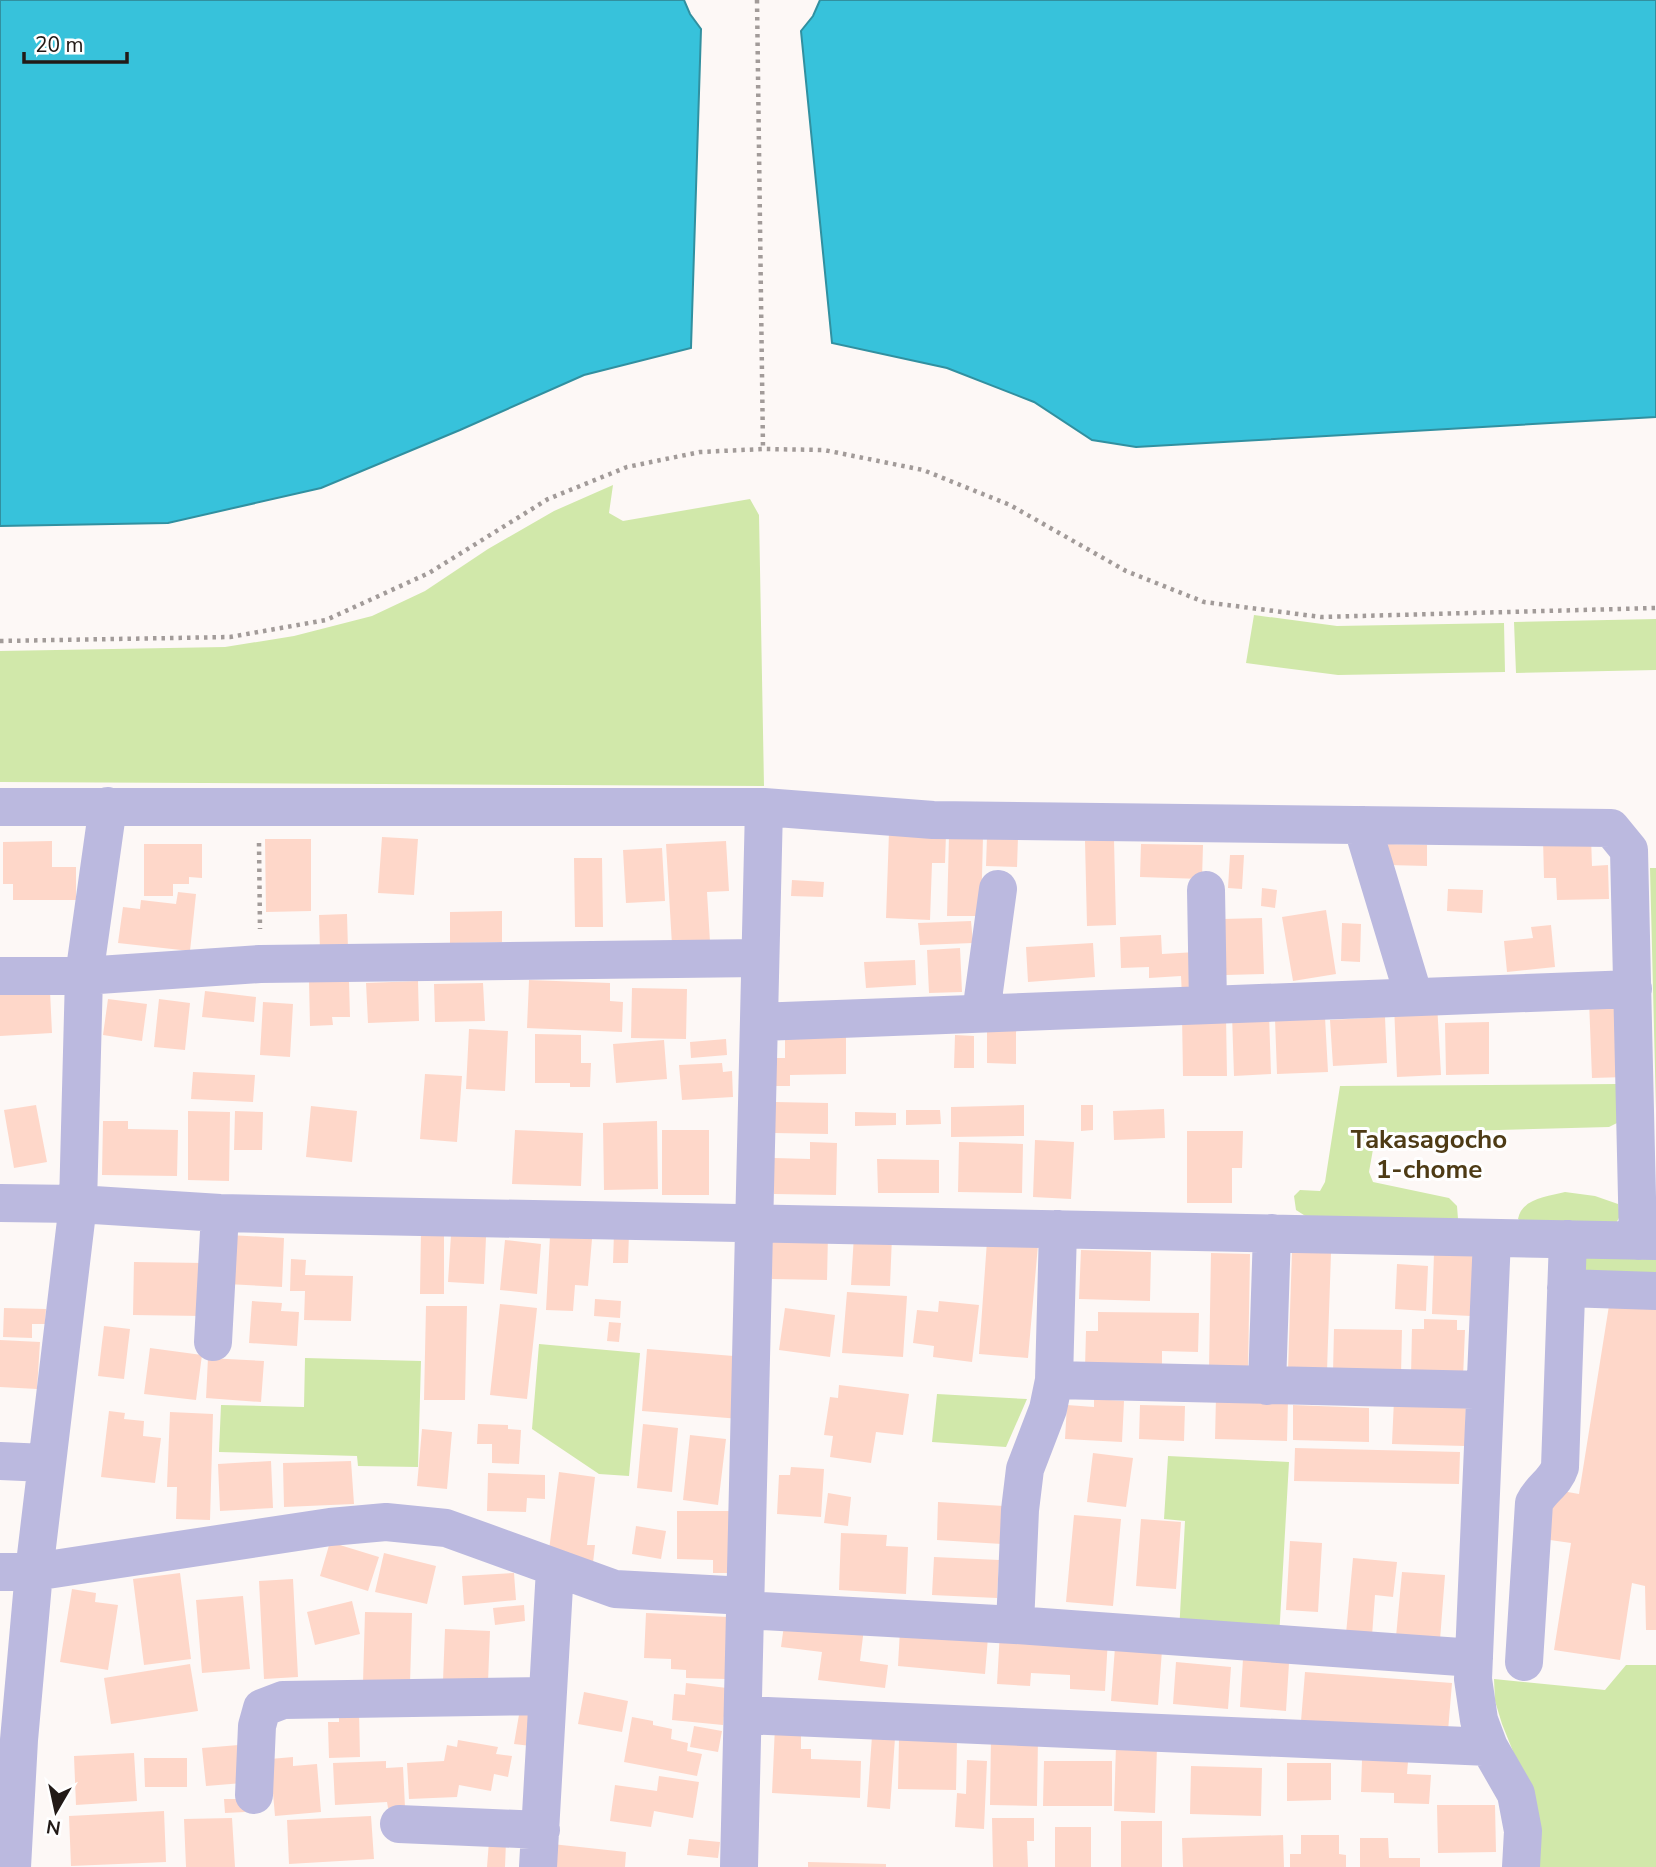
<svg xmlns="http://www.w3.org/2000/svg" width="1656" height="1867" font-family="'Nunito Sans',sans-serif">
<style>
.green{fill:#d1e8aa}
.water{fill:#37c2db;stroke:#3190a0;stroke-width:2}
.building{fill:#fed7c9}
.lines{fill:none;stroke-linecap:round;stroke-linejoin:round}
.path{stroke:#a29b99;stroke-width:4.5;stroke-dasharray:3.5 5;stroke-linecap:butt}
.minor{stroke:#bbb9df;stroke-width:38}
.labels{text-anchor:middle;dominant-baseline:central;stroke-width:6;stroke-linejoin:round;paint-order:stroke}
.neighbourhood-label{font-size:26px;font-weight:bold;fill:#4e3b15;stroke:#fff}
</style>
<rect width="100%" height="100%" fill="#fdf8f6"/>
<path class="green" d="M613,485L609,513L623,521L750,499L759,515L764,786L0,782V651L225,647L294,636L372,616L425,591L488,549L554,511Z
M1254,615L1337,626L1504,623L1505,672L1338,675L1246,663Z
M1656,619V670L1516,673L1514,622Z
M1650,868H1656V1110Z
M1618,1084L1619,1122L1609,1127L1387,1133L1375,1138L1369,1172L1373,1182L1449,1198L1457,1206L1458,1219L1307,1217L1296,1210L1294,1196L1300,1190L1320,1191L1325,1182L1340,1086Z
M1565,1192L1595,1196L1618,1204L1620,1216L1615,1225H1526L1518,1219C1522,1198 1547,1197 1565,1192Z
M1581,1257L1656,1258V1282L1580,1272Z
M539,1344L640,1353L629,1476L599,1474L532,1429Z
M305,1358L421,1361L418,1467L358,1466L357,1456L219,1452L221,1405L304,1407Z
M937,1394L1027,1399L1006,1447L932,1442Z
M1168,1456L1289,1462L1279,1638L1179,1633L1185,1521L1164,1519Z
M1626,1665H1656V1867H1533L1531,1796L1502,1724L1495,1701L1494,1679L1605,1690Z"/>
<path class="water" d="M0,0H684L690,14L701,29L691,348L584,375L460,430L321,488L168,523L0,526Z
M820,0H1656V417L1136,447L1092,440L1034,402L947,368L832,343L801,31L813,16Z"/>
<path class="building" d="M889,832L946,834L945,863H932L930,920L886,918Z
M949,835L983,836L981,916H947Z
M987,836L1018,837L1017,867L986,866Z
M382,837L418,839L414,895L378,893Z
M1591,837L1592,866L1608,865L1609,899L1557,900L1556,878H1544L1543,839Z
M265,839H311V911L266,912Z
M1114,840L1116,925L1087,926L1085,841Z
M52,841V867H76V900H13V884H3V842Z
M726,841L729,891L707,892L710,942L672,945L666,844Z
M144,844H202V878L189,877V884H173V896H144Z
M1141,844L1203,845L1202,879L1140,877Z
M1388,844L1427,845V866L1388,865Z
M662,848L665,901L626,903L623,850Z
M1230,855H1244L1242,889L1228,888Z
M574,858H602L603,927H575Z
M792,880L824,882L823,897L791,896Z
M1262,888L1277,890L1275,908L1261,906Z
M1448,889L1483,890L1482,913L1447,911Z
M178,892L196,894L190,951L118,943L123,907L140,909L141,900L176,904Z
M1326,910L1336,974L1293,981L1282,917Z
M502,911V942L450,943V912Z
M347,914L348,950L320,951L319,915Z
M1262,918L1264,974L1226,975L1223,919Z
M971,921L973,943L920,945L918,923Z
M1342,923L1361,924L1360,962L1341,961Z
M1551,925L1555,967L1507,972L1504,941L1533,938L1531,927Z
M1161,935L1162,954L1196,952L1198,995L1182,996L1181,976L1149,978V967L1121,968L1120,937Z
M1093,943L1095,977L1028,982L1026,947Z
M960,948L962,992L929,993L927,950Z
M915,960L916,985L866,988L864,962Z
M529,980L610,983V1001L623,1002L622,1032L527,1028Z
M309,981H349L350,1017H332L333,1025L310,1026Z
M418,981L419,1021L368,1023L366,983Z
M483,983L485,1021L435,1022L434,984Z
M632,988L687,989L686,1039L631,1038Z
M50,991L52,1033L0,1036V993Z
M205,991L256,997L254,1022L202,1017Z
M108,999L147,1004L142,1041L103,1035Z
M159,999L190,1003L185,1050L154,1047Z
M1623,999L1626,1077L1592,1078L1589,1000Z
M263,1002L293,1004L290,1057L260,1055Z
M1437,1003L1441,1075L1397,1077L1394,1005Z
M1269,1014L1271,1074L1234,1076L1232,1015Z
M1182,1015H1226L1227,1076H1183Z
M1325,1017L1328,1072L1277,1074L1275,1019Z
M1385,1017L1387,1063L1333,1066L1330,1020Z
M1489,1022V1074L1446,1075L1445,1023Z
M987,1025H1016V1064L987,1063Z
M469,1029L508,1031L505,1091L466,1089Z
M535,1034L581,1035V1063H591L590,1087H570V1083H535Z
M846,1034V1074L790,1075V1086H770V1058H785V1035Z
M955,1035L974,1036V1068H954Z
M726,1039L727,1055L691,1058L690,1042Z
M664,1040L667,1079L616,1083L613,1044Z
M722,1063L723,1072L732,1071L733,1097L682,1100L679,1065Z
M193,1072L255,1075L253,1102L191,1099Z
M425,1074L462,1076L457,1142L420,1139Z
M775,1102L828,1103V1134L774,1133Z
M36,1105L47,1162L14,1168L4,1110Z
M1024,1105V1136L951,1137V1107Z
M1081,1105H1093V1130L1081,1131Z
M311,1106L357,1111L352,1162L306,1157Z
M1164,1109L1165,1138L1114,1140L1113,1111Z
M906,1110H940L941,1124L906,1125Z
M188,1111L230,1112L229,1181L188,1180Z
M235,1111L263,1112L262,1150H234Z
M855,1112L896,1113V1125L855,1126Z
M103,1121H128V1129L178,1130L177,1176L102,1175Z
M657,1121L658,1189L604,1190L603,1123Z
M515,1130L583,1133L581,1186L512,1184Z
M662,1130H709V1195H662Z
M1187,1131H1243L1242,1168H1232V1203H1187Z
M1035,1140L1074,1142L1071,1199L1033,1197Z
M810,1142L837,1143L836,1195L774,1194V1158L810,1159Z
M959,1142L1023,1144L1022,1193L958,1192Z
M877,1159L939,1160V1193H878Z
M421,1232H444V1294H420Z
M614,1232L629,1233L628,1263H613Z
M772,1234H828L827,1280L772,1279Z
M229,1235L284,1238L282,1287L226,1284Z
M451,1235L486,1237L484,1284L448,1282Z
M854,1235L892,1236L890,1286L851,1285Z
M550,1236L592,1239L588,1286L575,1285L573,1311L546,1310Z
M505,1240L541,1244L537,1294L500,1290Z
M987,1241L1038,1245L1028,1358L979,1354Z
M1081,1250L1151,1252L1150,1301L1079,1299Z
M1292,1252L1331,1253L1327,1371L1288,1370Z
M1211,1253L1250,1254L1248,1371L1209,1370Z
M1434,1253L1473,1254L1471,1316L1432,1314Z
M291,1259L306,1260L305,1275L353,1276L351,1321L304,1320L305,1291H290Z
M134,1262L204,1263L203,1316L133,1315Z
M1397,1264L1428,1266L1426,1311L1395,1309Z
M847,1292L907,1296L903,1357L842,1353Z
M1611,1293L1656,1301V1630H1646L1645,1586L1632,1583L1620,1660L1554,1650L1571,1543L1543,1539L1551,1489L1579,1494Z
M595,1299L621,1301L620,1318L594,1316Z
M252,1301L282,1303L281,1311L299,1312L297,1346L249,1343Z
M939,1301L979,1305L972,1362L933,1357L934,1346L913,1343L917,1310L938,1312Z
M500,1304L537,1308L527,1399L490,1395Z
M426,1306H467L465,1400H424Z
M4,1308L46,1309L45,1324H32V1338L3,1337Z
M785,1308L835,1315L830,1357L779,1350Z
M1098,1312L1199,1313L1198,1352L1162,1351V1370L1085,1368L1086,1331H1098Z
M1424,1319L1457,1320V1330H1465L1463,1378L1411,1376L1412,1329H1424Z
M609,1322L621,1323L619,1342L607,1341Z
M104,1326L130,1329L124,1379L98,1376Z
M1334,1329L1402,1330L1401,1375L1333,1373Z
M0,1340L40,1342L37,1389L0,1387Z
M150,1348L202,1355L196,1400L144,1394Z
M647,1349L746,1357L740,1419L642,1411Z
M208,1358L264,1361L261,1402L206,1398Z
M839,1385L909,1394L903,1435L876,1432L871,1463L830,1457L833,1436L824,1435L830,1397L838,1398Z
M1216,1397L1288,1399L1287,1441L1215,1439Z
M1094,1399L1124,1401L1122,1442L1065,1439L1067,1405L1094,1407Z
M1394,1399L1466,1401L1465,1446L1392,1444Z
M1140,1405L1185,1406L1184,1441L1139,1439Z
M1293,1405L1369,1408V1442L1293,1440Z
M109,1411L125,1413L124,1419L144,1421L143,1436L161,1438L155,1483L101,1477Z
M170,1412L213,1414L210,1520L176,1519L177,1487H167Z
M478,1424L508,1425V1429L521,1430L519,1464L492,1463V1444H477Z
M643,1424L678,1428L672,1492L637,1488Z
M422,1429L452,1432L447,1489L417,1486Z
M690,1435L726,1439L718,1505L683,1500Z
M1295,1448L1460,1452L1459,1484L1294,1481Z
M1093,1453L1133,1458L1126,1507L1087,1502Z
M271,1461L273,1508L220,1511L218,1464Z
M351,1461L354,1504L284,1507L283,1463Z
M791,1467L824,1469L821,1517L777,1514L779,1475H790Z
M559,1472L595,1477L587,1545H595L593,1563L548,1558Z
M488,1473L545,1475V1499L527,1498L526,1512L487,1511Z
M828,1493L851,1497L848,1526L824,1523Z
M938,1502L1004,1506L1002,1544L937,1540Z
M677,1511H733L732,1573H713V1560L677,1559Z
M1074,1515L1121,1519L1113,1606L1066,1602Z
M1141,1519L1181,1522L1176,1589L1136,1586Z
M636,1526L666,1531L661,1559L632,1554Z
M841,1533L887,1535L886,1546L908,1547L906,1594L839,1590Z
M1290,1541L1322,1543L1318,1612L1286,1610Z
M330,1542L379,1557L368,1591L320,1576Z
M384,1553L436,1566L427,1604L375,1592Z
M934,1557L999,1560L997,1598L932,1595Z
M1353,1558L1397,1562L1393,1597L1375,1595L1372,1636L1346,1634Z
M1402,1572L1445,1575L1440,1640L1396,1637Z
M180,1573L191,1659L144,1665L133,1579Z
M514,1573L516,1600L464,1605L462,1576Z
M293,1579L298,1677L264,1679L259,1581Z
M72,1589L96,1593L95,1602L118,1605L108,1670L60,1662Z
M243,1596L250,1669L202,1673L196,1600Z
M352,1601L360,1634L315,1645L307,1612Z
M524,1605L525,1621L495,1625L493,1608Z
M365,1612L412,1613L410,1684L363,1683Z
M646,1613L728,1617L726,1679L686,1678V1670L671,1669V1659L644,1658Z
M785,1618L864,1628L860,1661L888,1665L885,1688L818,1680L822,1652L781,1647Z
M445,1629L490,1631L488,1682L443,1681Z
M900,1630L988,1637L985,1674L898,1666Z
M1000,1631L1108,1638L1105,1691L1070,1689V1675L1031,1673L1030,1686L997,1684Z
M1115,1647L1162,1650L1158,1705L1111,1701Z
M1243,1659L1289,1663L1286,1711L1240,1707Z
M1176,1662L1231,1667L1228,1709L1173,1704Z
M190,1664L198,1711L111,1724L104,1678Z
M1305,1672L1452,1683L1448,1731L1301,1721Z
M686,1683L727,1688L723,1725L672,1720L674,1694L685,1695Z
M584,1692L628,1701L622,1732L578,1724Z
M520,1709L537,1712L531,1746L514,1744Z
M359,1711L360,1757L329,1758L328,1722H339V1712Z
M632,1717L653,1721V1725L672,1729L671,1739L688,1743L687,1751L702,1754L697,1776L624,1762Z
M694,1726L722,1731L718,1752L690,1747Z
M775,1726L801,1727V1749H811V1759L861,1761L860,1798L772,1793Z
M872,1736L895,1738L890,1809L867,1807Z
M991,1736L1038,1737L1037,1806L990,1805Z
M899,1738L957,1739L956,1790L898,1789Z
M458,1740L498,1747L496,1754L512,1756L508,1777L494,1774L491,1791L459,1785L457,1797L409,1799L407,1763L444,1761L447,1745L457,1747Z
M239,1745L243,1783L206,1786L202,1748Z
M1116,1745L1157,1746L1155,1813L1114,1811Z
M134,1753L137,1801L76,1805L74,1756Z
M293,1757V1766L317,1764L321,1812L275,1816L270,1759Z
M144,1758H187V1787H145Z
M967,1760L987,1761L984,1829L955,1827L957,1793L966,1794Z
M1362,1760L1408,1762L1407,1774L1431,1775L1429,1804L1394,1803V1793L1361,1792Z
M386,1761V1768L403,1767L405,1807L388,1808L387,1802L335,1805L333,1763Z
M1044,1761H1112V1806H1043Z
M1287,1763H1331V1800L1287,1801Z
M1191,1766L1262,1768L1261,1816L1190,1814Z
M659,1776L699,1782L693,1818L654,1811L651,1827L610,1821L615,1785L657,1791Z
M224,1799H245V1812L225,1813Z
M1437,1805H1495L1496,1852L1438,1853Z
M164,1811L166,1862L71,1866L69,1816Z
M371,1816L374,1859L289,1864L287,1820Z
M232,1818L235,1867H186L184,1819Z
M992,1818H1034V1841H1027L1028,1867H993Z
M1121,1821H1162V1867H1121Z
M1055,1827H1091V1867H1055Z
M1283,1835L1284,1867H1183L1182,1838Z
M1301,1835H1339V1854L1346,1855V1867H1290V1854H1301Z
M1360,1838H1388L1389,1858H1420V1867H1360Z
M689,1839L720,1842L718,1858L687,1855Z
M489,1841H506L505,1867H487Z
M552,1844L626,1852L625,1867H549Z
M808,1862L886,1864V1867H808Z"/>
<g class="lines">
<path class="path" d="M757,0L763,449
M0,641L230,637L326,620L429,573L548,499L627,467L700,452L763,449L824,450L923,470L1010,505L1126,571L1204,602L1321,617L1656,608
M259,843L260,929"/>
<path class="minor" d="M0,807H764L933,820L1611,828L1629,850L1638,1241
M1362,825L1414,997
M1206,890L1208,1005
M0,976H84L260,964L760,958
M981,1013L998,889
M759,1022L1633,989
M0,1203L78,1204L220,1213L1656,1241
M1492,1238L1473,1679L1479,1720L1489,1747L1516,1794L1523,1831L1521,1867
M1566,1288L1656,1291
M213,1342L220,1213
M1054,1380L1485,1390
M1267,1386L1272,1233
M0,1461L46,1463
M0,1572H34L330,1527L386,1522L446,1528L615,1589L746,1596
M745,1610L1015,1625L1474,1658
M1015,1625L1020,1510L1025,1469L1048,1409L1054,1380L1058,1229
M1524,1662L1534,1503C1541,1488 1555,1483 1560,1467L1568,1239
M743,1715L1489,1747
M254,1795L257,1726L262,1708L283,1700L547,1696
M399,1824L541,1830
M12,1867L19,1740L34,1572L78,1204L84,976L108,806
M538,1867L555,1569
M739,1867L764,807"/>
</g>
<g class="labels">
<g class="neighbourhood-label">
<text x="1429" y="1139">Takasagocho<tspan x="1429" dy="30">1-chome</tspan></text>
</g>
</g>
<g transform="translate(56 1811) rotate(189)" stroke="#ffffff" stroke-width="5" paint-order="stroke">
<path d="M0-5L12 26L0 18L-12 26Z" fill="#221a17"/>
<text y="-10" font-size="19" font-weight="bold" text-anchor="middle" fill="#221a17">N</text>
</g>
<path d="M24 52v10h103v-10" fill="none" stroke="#221a17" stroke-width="3.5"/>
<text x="35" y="52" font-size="21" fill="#221a17" stroke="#ffffff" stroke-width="5" paint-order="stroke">20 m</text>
</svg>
